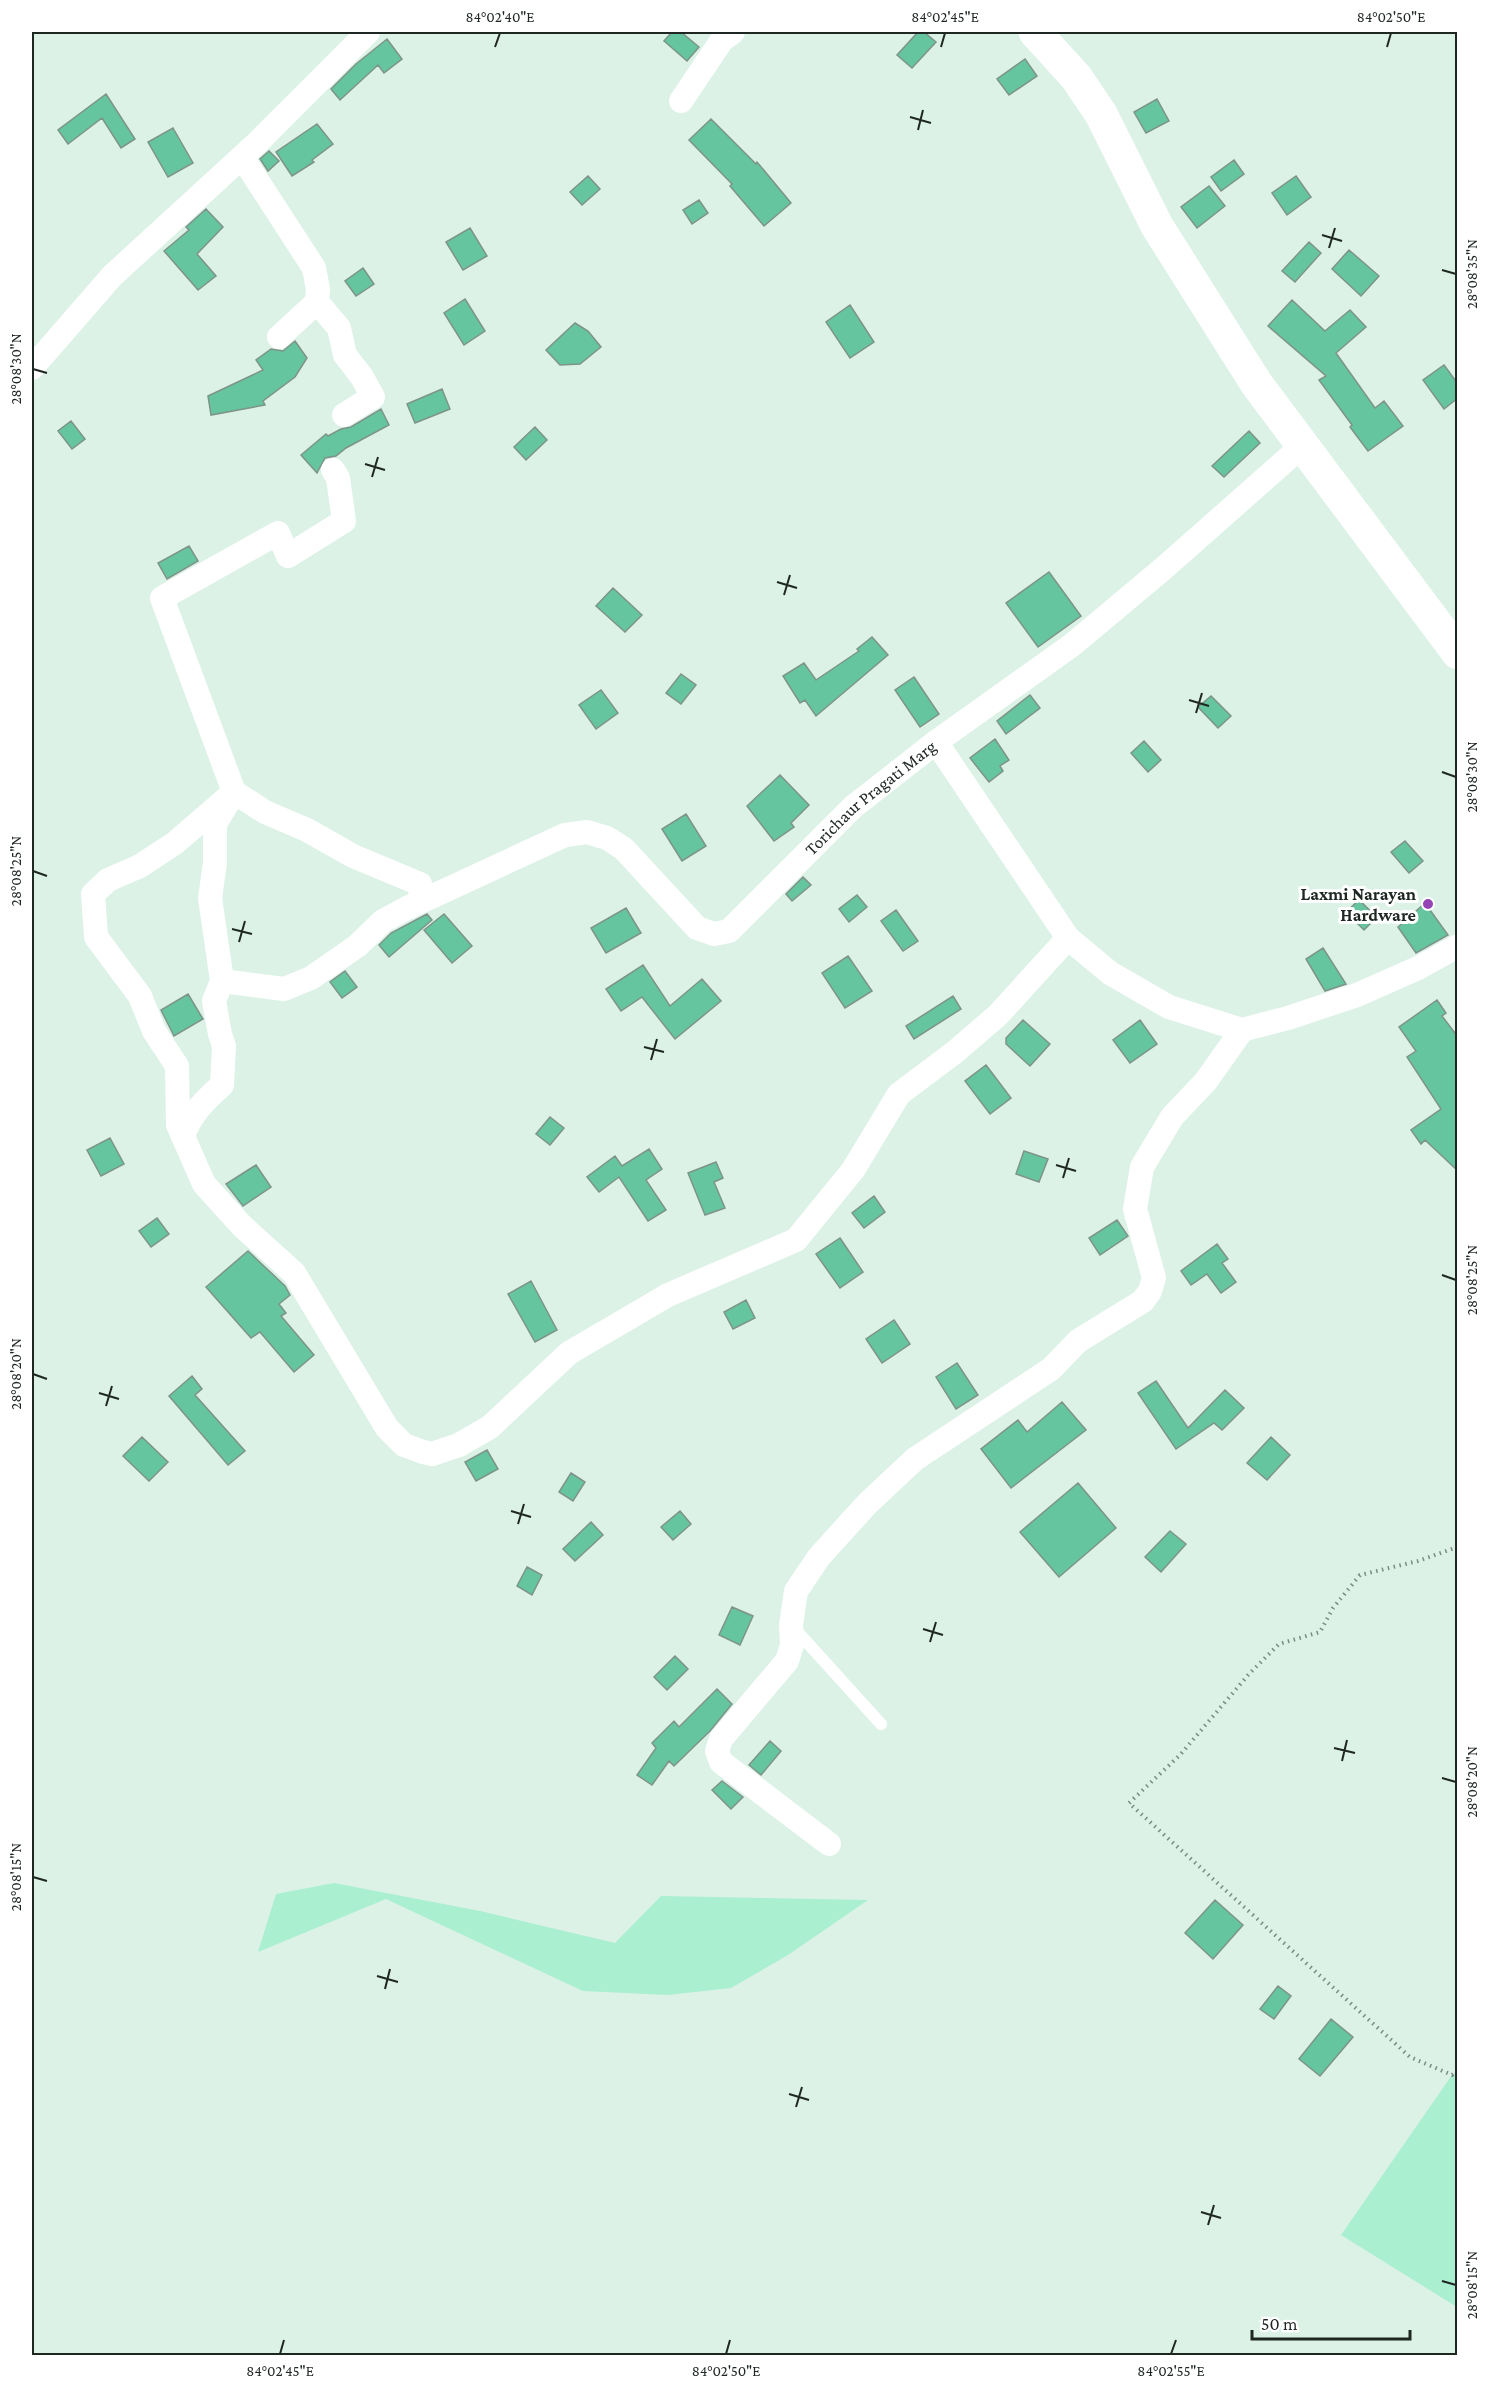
<svg xmlns="http://www.w3.org/2000/svg" width="1489" height="2387" font-family="'Crimson Pro',serif">
<style>
.green{fill:#a9efd0}
.building{fill:#65c59f;stroke:#7e9389;stroke-width:1.5}
.lines{fill:none;stroke-linecap:round;stroke-linejoin:round}
.path{stroke:#7c8b83;stroke-width:4;stroke-dasharray:1.5 4.5;stroke-linecap:butt}
.lane{stroke:#fff;stroke-width:12}
.street{stroke:#fff;stroke-width:24}
.secondary{stroke:#fff;stroke-width:33}
.ticks{fill:none;stroke:#1f2723;stroke-width:2}
.poi-dot{fill:#9544b4;stroke:#fff;stroke-width:2}
.labels{text-anchor:middle;dominant-baseline:central;stroke-width:6;stroke-linejoin:round;paint-order:stroke}
.street-label{font-size:18px;fill:#1f2723;stroke:#fff}
.poi-label{font-size:18px;font-weight:bold;fill:#1f2723;stroke:#fff;text-anchor:end}
.neatline{fill:none;stroke:#1f2723;stroke-width:2}
.ticks-label{font-size:15px;text-anchor:middle;fill:#1f2723}
</style>
<rect width="100%" height="100%" fill="#dcf2e7"/>
<path class="green" d="M334,1883L480,1911L615,1943L661,1896L868,1900L788,1955L731,1988L668,1995L583,1991L386,1899L258,1952L276,1894Z
M1457,2071V2307L1341,2235L1452,2075Z"/>
<path class="building" d="M672,32H681L699,47L687,61L664,41Z
M918,32H924L936,42L912,68L897,55Z
M387,39L402,59L384,73L378,65L340,100L331,89L356,64Z
M1025,59L1037,76L1009,95L997,79Z
M106,94L135,139L121,148L102,118L68,144L58,130Z
M1157,99L1169,121L1146,133L1134,112Z
M711,119L756,164L757,162L791,203L764,226L730,186L732,184L689,140Z
M317,124L333,144L312,160L314,162L292,176L276,152Z
M173,128L193,163L168,177L148,142Z
M269,151L279,161L268,171L260,159Z
M1234,160L1244,174L1221,191L1211,177Z
M588,176L600,189L582,205L570,192Z
M1296,176L1311,197L1287,215L1272,193Z
M1209,186L1225,206L1197,228L1181,207Z
M699,200L708,213L692,224L683,210Z
M206,209L223,227L197,254L216,276L198,290L164,251L189,230L186,227Z
M470,228L487,256L463,270L446,242Z
M1309,242L1321,253L1295,282L1282,271Z
M1349,250L1379,276L1361,296L1332,269Z
M363,268L374,284L356,296L345,281Z
M465,299L485,331L464,345L444,313Z
M1292,300L1325,331L1350,310L1366,327L1336,353L1375,408L1384,401L1403,426L1368,451L1350,427L1352,425L1319,380L1326,376L1268,326Z
M850,305L874,342L850,358L826,322Z
M575,323L588,331L601,347L580,364L560,365L546,350Z
M295,341L307,358L295,377L263,401L265,405L211,415L208,396L263,370L256,360L271,349L283,351Z
M1444,365L1458,384V398L1444,409L1423,380Z
M442,389L450,409L415,423L407,404Z
M381,409L389,425L346,448L336,456L325,458L317,473L301,455L326,434L328,436L341,429L351,427Z
M71,421L85,439L72,449L58,431Z
M535,427L547,440L526,460L514,447Z
M1249,431L1260,443L1224,477L1212,466Z
M189,546L198,561L167,579L158,563Z
M1049,572L1081,616L1038,647L1006,603Z
M613,588L642,615L625,632L596,606Z
M872,637L888,655L816,716L805,700L800,703L783,676L804,663L816,680L859,651L857,649Z
M681,674L696,685L681,704L666,693Z
M914,677L939,714L920,727L895,690Z
M601,690L618,713L596,729L579,705Z
M1030,695L1040,708L1006,734L997,721Z
M1211,696L1231,716L1218,728L1198,707Z
M995,739L1009,760L1000,766L1003,771L989,782L970,758Z
M1144,741L1161,760L1148,772L1131,753Z
M780,775L809,805L791,823L794,827L774,841L747,806Z
M686,814L706,846L682,861L662,829Z
M1405,841L1423,861L1409,873L1391,852Z
M803,877L811,885L792,901L786,894Z
M857,895L867,907L849,922L839,909Z
M1359,900L1377,917L1364,930L1346,912Z
M1425,903L1448,935L1416,953L1398,927Z
M626,908L641,933L606,953L591,928Z
M896,910L918,941L903,951L881,921Z
M427,914L432,920L389,957L379,945L391,933Z
M444,914L472,946L452,963L424,930Z
M1323,948L1346,984L1325,991L1306,959Z
M848,956L872,991L845,1008L822,973Z
M643,965L670,1006L702,979L721,1001L675,1039L642,997L621,1011L606,989Z
M345,971L357,987L342,998L330,982Z
M188,994L203,1019L174,1036L161,1010Z
M953,996L961,1009L914,1039L906,1026Z
M1437,1000L1446,1013L1442,1016L1458,1037V1171L1425,1140L1421,1144L1411,1130L1441,1109L1407,1057L1416,1051L1399,1027Z
M1023,1020L1050,1044L1030,1066L1006,1044V1038Z
M1140,1020L1157,1044L1130,1063L1113,1040Z
M986,1065L1011,1098L990,1114L965,1081Z
M550,1117L564,1128L550,1145L536,1134Z
M110,1138L124,1164L101,1176L87,1150Z
M649,1149L662,1169L646,1180L666,1210L648,1221L619,1177L599,1192L587,1177L615,1156L622,1166Z
M1024,1151L1048,1159L1039,1182L1016,1174Z
M716,1162L723,1178L714,1182L725,1208L705,1215L688,1173Z
M256,1165L271,1187L243,1206L226,1184Z
M874,1196L885,1212L864,1228L852,1213Z
M157,1218L169,1234L151,1247L139,1231Z
M1117,1220L1128,1236L1100,1255L1089,1238Z
M840,1238L863,1272L840,1288L816,1254Z
M1217,1244L1228,1259L1222,1263L1236,1282L1221,1293L1207,1274L1191,1285L1181,1271Z
M248,1251L285,1286L290,1295L279,1304L286,1313L281,1316L314,1355L294,1372L260,1332L251,1338L206,1287Z
M531,1281L557,1330L535,1342L508,1294Z
M746,1300L755,1318L733,1329L724,1312Z
M894,1320L910,1344L882,1363L866,1339Z
M957,1363L978,1395L956,1409L936,1377Z
M192,1376L202,1389L195,1395L245,1451L228,1465L169,1396Z
M1156,1381L1188,1428L1225,1390L1244,1408L1222,1430L1214,1423L1176,1449L1138,1393Z
M1062,1402L1086,1430L1011,1488L981,1449L1018,1420L1027,1432Z
M142,1437L168,1462L149,1481L123,1456Z
M1271,1437L1290,1455L1267,1480L1247,1463Z
M487,1450L498,1469L476,1481L465,1462Z
M571,1473L585,1482L573,1501L559,1492Z
M1078,1483L1116,1528L1059,1577L1020,1532Z
M680,1511L691,1524L673,1540L661,1527Z
M591,1522L603,1535L575,1561L563,1549Z
M1170,1531L1186,1544L1161,1572L1145,1557Z
M527,1567L542,1575L532,1595L517,1586Z
M732,1607L753,1616L740,1645L719,1635Z
M675,1656L688,1669L667,1690L654,1677Z
M717,1689L732,1704L710,1731L674,1766L669,1761L652,1785L637,1775L656,1748L652,1743L674,1721L679,1727Z
M770,1741L781,1751L761,1775L749,1765Z
M722,1781L743,1797L731,1809L712,1790Z
M1215,1900L1243,1925L1213,1959L1185,1933Z
M1278,1986L1291,1996L1274,2019L1260,2009Z
M1331,2019L1353,2037L1320,2076L1299,2059Z"/>
<g class="lines">
<path class="path" d="M1458,1547L1418,1561L1360,1575L1333,1608L1320,1632L1279,1644L1249,1674L1180,1755L1129,1803L1410,2057L1452,2075L1458,2071"/>
<path class="lane" d="M794,1628L881,1724"/>
<g class="street">
<path d="M681,101L722,40L733,32"/>
<path d="M242,157L314,268L318,289L317,302L339,328L345,355L362,377L373,397L344,415"/>
<path d="M279,337L317,302"/>
<path d="M32,368L112,276L256,144L368,32"/>
<path d="M936,742L1068,938"/>
<path d="M421,901L420,884L353,856L307,830L265,812L234,792L175,843L140,866L108,880L93,894L96,937L140,996L154,1031L177,1066L178,1125L204,1184L242,1226L294,1273L387,1428L404,1445L423,1452L432,1454L459,1445L490,1427L569,1353L668,1295L796,1240L853,1170L899,1094L955,1052L998,1015L1068,938L1110,973L1169,1007L1242,1030L1288,1018L1357,995L1418,968L1458,946"/>
<path id="s1" d="M222,981L284,989L311,978L357,946L383,921L407,908L565,835L587,832L607,838L624,849L697,928L714,934L729,931L853,807L936,742L1072,645L1164,568L1303,445"/>
<path d="M183,1136C191,1114 204,1101 222,1085L224,1046L220,1034L214,1001L222,981L210,898L215,863V824L234,792L162,598L278,533L288,556L344,521L338,478L333,470"/>
<path d="M829,1844L721,1762L717,1751L721,1739L787,1661L792,1645L791,1625L796,1591L819,1557L867,1504L915,1459L1051,1369L1078,1341L1143,1301L1150,1291L1154,1278L1135,1209L1142,1167L1172,1117L1206,1081L1242,1030"/>
</g>
<path class="secondary" d="M1035,32L1076,77L1101,114L1157,226L1256,383L1458,653"/>
</g>
<path class="ticks" d="M495,47L500,33M941,47L945,33M1387,47L1391,33M910,117L931,123M918,130L923,110M1322,235L1342,241M1329,248L1335,228M1442,270L1456,274M33,369L47,373M365,464L385,470M372,477L378,457M777,582L797,588M784,595L790,575M1189,700L1209,706M1196,713L1202,693M1442,772L1456,777M33,871L47,876M232,929L252,934M239,942L245,921M644,1047L664,1052M651,1060L657,1039M1056,1165L1076,1171M1063,1178L1069,1158M1442,1275L1456,1280M33,1374L47,1379M99,1393L119,1399M106,1406L112,1386M511,1511L531,1517M518,1524L524,1504M923,1629L943,1635M930,1642L936,1622M1334,1748L1355,1753M1342,1761L1347,1740M1442,1778L1456,1782M33,1877L47,1881M377,1976L398,1982M385,1989L390,1969M789,2094L809,2100M796,2107L802,2087M1201,2212L1221,2218M1208,2225L1214,2205M1442,2281L1456,2285M280,2354L284,2340M726,2354L730,2340M1171,2354L1176,2340"/>
<circle class="poi-dot" cx="1428" cy="904" r="6"/>
<g class="labels">
<g class="street-label">
<text stroke="none"><textPath href="#s1" startOffset="784">Torichaur Pragati Marg</textPath></text>
</g>
<g class="poi-label">
<text x="1416" y="894">Laxmi Narayan<tspan x="1416" dy="21">Hardware</tspan></text>
</g>
</g>
<rect width="1489" height="2387" fill="none" stroke="#ffffff" stroke-width="66"/>
<path d="M1252 2330v9h158v-9" fill="none" stroke="#1f2723" stroke-width="3"/>
<text x="1261" y="2330" font-size="18" fill="#1f2723" stroke="#ffffff" stroke-width="4.5" paint-order="stroke">50 m</text>
<rect x="33" y="33" width="1423" height="2321" class="neatline"/>
<g class="ticks-label">
<text x="500" y="22">84°02'40"E</text>
<text x="945" y="22">84°02'45"E</text>
<text x="1391" y="22">84°02'50"E</text>
<text transform="translate(1472 274) rotate(-90)" y="5">28°08'35"N</text>
<text transform="translate(16 369) rotate(-90)" y="5">28°08'30"N</text>
<text transform="translate(1472 777) rotate(-90)" y="5">28°08'30"N</text>
<text transform="translate(16 871) rotate(-90)" y="5">28°08'25"N</text>
<text transform="translate(1472 1280) rotate(-90)" y="5">28°08'25"N</text>
<text transform="translate(16 1374) rotate(-90)" y="5">28°08'20"N</text>
<text transform="translate(1472 1782) rotate(-90)" y="5">28°08'20"N</text>
<text transform="translate(16 1877) rotate(-90)" y="5">28°08'15"N</text>
<text transform="translate(1472 2285) rotate(-90)" y="5">28°08'15"N</text>
<text x="280" y="2376">84°02'45"E</text>
<text x="726" y="2376">84°02'50"E</text>
<text x="1171" y="2376">84°02'55"E</text>
</g>
</svg>
